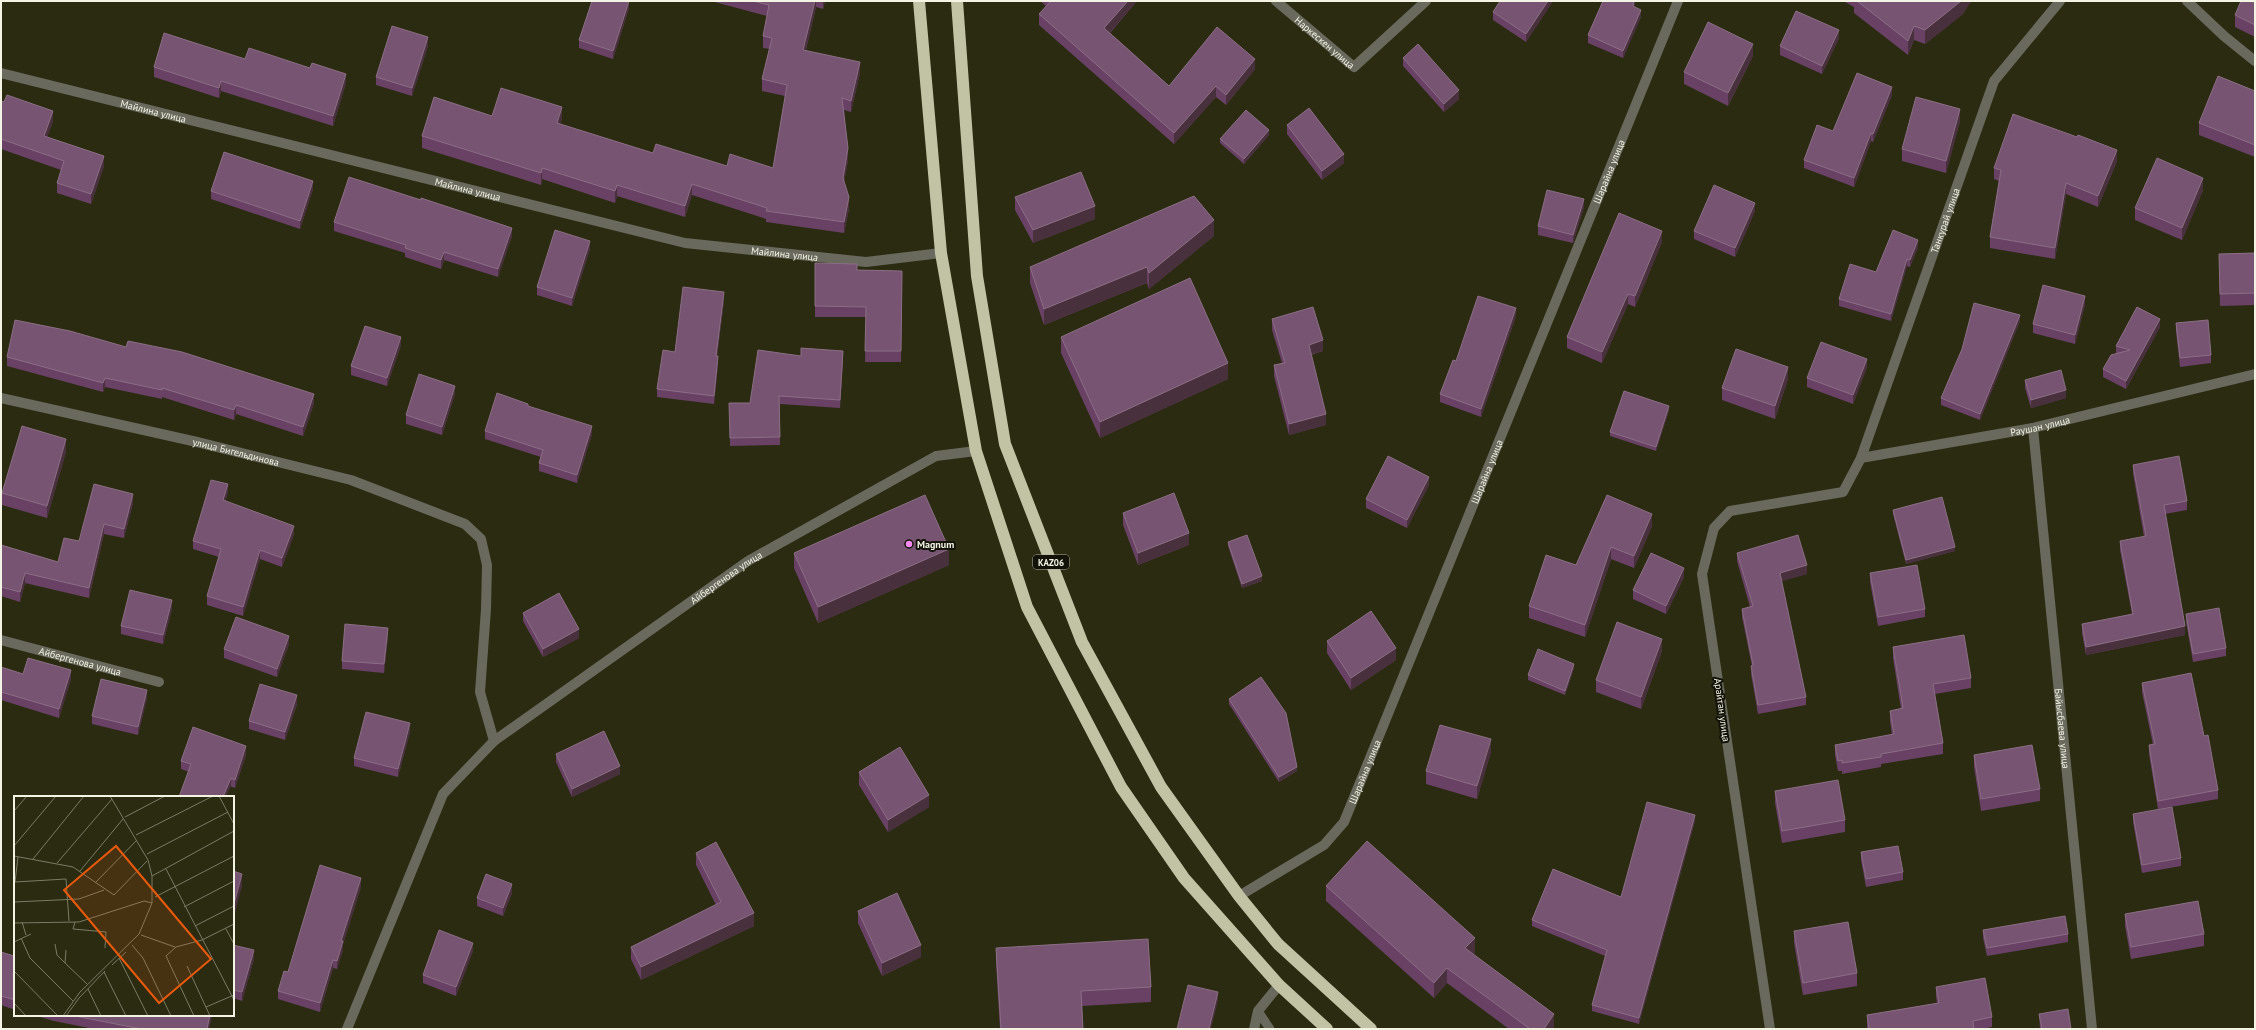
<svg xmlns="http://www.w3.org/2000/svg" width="2256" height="1030" font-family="'PT Sans',sans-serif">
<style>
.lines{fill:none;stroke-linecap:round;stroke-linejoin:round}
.lane{stroke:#69695d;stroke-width:9}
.street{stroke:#69695d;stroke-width:10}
.highway{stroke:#c1c3a4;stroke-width:12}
.wall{fill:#684165}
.shaded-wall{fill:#49303d}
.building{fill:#775572;stroke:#8b6e84}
.poi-dot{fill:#f589ef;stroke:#121208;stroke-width:1.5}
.labels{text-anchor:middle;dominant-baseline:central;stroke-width:4;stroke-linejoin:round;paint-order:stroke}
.shield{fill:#121208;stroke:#b0b0a2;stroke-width:1}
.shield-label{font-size:9px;font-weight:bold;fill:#f3f4e4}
.street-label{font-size:10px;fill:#f3f4e4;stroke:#121208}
.poi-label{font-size:10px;font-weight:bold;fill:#f3f4e4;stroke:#121208;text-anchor:start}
.inset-road{fill:none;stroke:#7a7b65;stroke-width:1}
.view{fill:#e8590c;fill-opacity:0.15;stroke:#e8590c;stroke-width:2}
.inset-edge{fill:none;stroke:#f3f4e4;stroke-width:2}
</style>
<rect width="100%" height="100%" fill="#2a2b11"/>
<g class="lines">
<path class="lane" d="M1258,1011L1270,1029"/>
<g class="street">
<path id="s1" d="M1276,1L1354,67L1426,1"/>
<path d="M2187,1L2224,36L2255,61"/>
<path id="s2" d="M1,73L685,243L866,262L941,253"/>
<path id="s3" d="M1,398L197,442L351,480L465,524L481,539L487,565L486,609L480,692L494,741L443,794L347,1029"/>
<path id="s4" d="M2033,428L2092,1029"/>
<path id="s5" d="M1861,458L1994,81L2060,1"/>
<path id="s6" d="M1,640L159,682"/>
<path id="s7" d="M494,741L748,561L936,456L976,451"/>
<path id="s8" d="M1239,896L1324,845L1344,822L1678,1"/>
<path d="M1254,1029L1258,1011L1279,985"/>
<path id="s9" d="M1770,1029L1702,574L1714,528L1730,511L1843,492L1861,458L2033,428L2255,374"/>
</g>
<path class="highway" d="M919,1L941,253L976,451L1027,607L1121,787L1184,878L1279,985L1327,1029
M957,1L977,276L1005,444L1082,642L1161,787L1239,896L1278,944L1371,1029"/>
</g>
<path class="wall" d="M629,1V8L613,59L579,48V40Z
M711,1H825L823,9L816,7L806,50L860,73L851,112L844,110L848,160L844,182L849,209L844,233L766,222V219L692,195L685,217L617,196L615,203L542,179L541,185L422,148V136L492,116L562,118L560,124L653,153L727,166L773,168L785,96L762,91V79L770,49L763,48V36L767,16Z
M1040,1H1137L1110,33L1169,86L1255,69L1226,105L1216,97L1174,144L1039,25V14L1046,6Z
M1500,1H1553L1526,42L1493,20V12Z
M1603,1H1635L1634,7L1641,17L1623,58L1588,43V35Z
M1843,1H1971L1963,14L1925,44L1914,40L1908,55L1854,13V7Z
M2255,3V37L2235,27V15Z
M1839,38L1822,74L1780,55V46Z
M428,46L412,96L376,85V77Z
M1753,56L1728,106L1684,84V72Z
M1403,58L1459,99L1444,112L1403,66Z
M245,59L346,83L333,126L221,91L219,98L154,77V67Z
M2255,91V157L2199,135V123Z
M1892,95L1873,142L1871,141L1854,187L1804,168V160L1833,131Z
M1,101L53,121L47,137L104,166L91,204L57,193V183L61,170L1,149Z
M1960,121L1946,173L1902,161V149Z
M1287,125L1344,163L1322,180L1287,134Z
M1269,135L1244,164L1220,143V139Z
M2117,161L2098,207L2066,194L2055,259L1990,248V237L1999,181L1994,179V168Z
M313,189L300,229L211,199V191Z
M2203,190L2182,240L2135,220V208Z
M1015,197L1095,219L1033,243L1015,210Z
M1584,207L1573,243L1538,235V226Z
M1755,211L1735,257L1694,239V231Z
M334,222L512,236L498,277L444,260L441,269L405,257V253L334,231Z
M1214,236L1149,289L1147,283L1044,325L1030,283V267Z
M1662,242L1635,307L1628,304L1602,363L1567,348V337Z
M1918,247L1910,267L1907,266L1891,321L1839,306V299Z
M590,249L572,306L537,295V287Z
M2255,253V305L2220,306L2219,254Z
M857,270L902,271L901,362H865L866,317H815V306Z
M724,301L717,356L718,365L714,404L657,397V389L675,352Z
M2085,304L2075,344L2033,333V324Z
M1516,316L1481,417L1440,402V394L1456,361Z
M1272,319L1323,351L1311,355L1326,425L1289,435L1274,376V365L1282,363L1272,330Z
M2020,321L1980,420L1941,405V398Z
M2176,323L2211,355V363L2180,367L2176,331Z
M2160,327L2126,389L2103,377V369L2116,354V346Z
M1061,337L1228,379L1100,438L1061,353Z
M401,345L387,386L351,375V366Z
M801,356L843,359L840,408L780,404V445L730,446L729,403H750Z
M7,357L314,403L303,436L236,414L234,420L162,397V399L105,387L103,392L7,366Z
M1867,367L1853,404L1807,387V378Z
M1788,379L1775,419L1722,400V388Z
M2025,380L2066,398L2031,408L2025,388Z
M455,394L442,435L406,424V415Z
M528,406L592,434L577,483L539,471V463L541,457L485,439V431Z
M1669,410L1656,451L1610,436V432Z
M66,452L47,518L2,505V493Z
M2133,465L2187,501V510L2165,514L2185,635L2086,655L2082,633V624L2132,614L2120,550V541L2144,537L2133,473Z
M1429,485L1407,528L1366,508V499Z
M228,493L225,501L294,534L282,567L260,559L243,616L207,605V596L219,557L193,549V541Z
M1607,495L1652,526L1634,568L1611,559L1585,637L1529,618V606L1576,565Z
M133,503L124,538L104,534L89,598L25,583L20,602L1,596V545L58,562L79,541Z
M1893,510L1955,551L1906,564L1893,514Z
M1123,513L1189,545L1138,565L1123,525Z
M1228,542L1262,581L1242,588L1228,546Z
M794,553L949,565L818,623L794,568Z
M1737,553L1807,574L1781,581L1806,697V705L1758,714L1751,674L1752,666L1742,617V609L1750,607L1737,561Z
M1870,573L1925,609V617L1878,626L1870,582Z
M1684,577L1666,614L1633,599V590Z
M172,609L163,644L121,634V626Z
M523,613L579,638L543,657L523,621Z
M2186,614L2226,648V656L2193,662L2186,622Z
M388,636L384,673L342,669V661Z
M1327,641L1396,660L1351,690L1327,653Z
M289,644L277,677L224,658V649Z
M1893,647L1971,678V688L1935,694L1943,743V754L1881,764V767L1842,774V771H1838L1835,755V745L1892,735L1890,721V711L1901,709L1893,658Z
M1662,651L1641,709L1596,692V680Z
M1,667L23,674L71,679L59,718L1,700Z
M1574,668L1565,695L1528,680V675Z
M2142,683L2204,736L2218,790V799L2158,809L2149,754V745H2153L2142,692Z
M147,698L138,735L92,724V716Z
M1229,699L1297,771L1279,782L1229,704Z
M297,704L285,740L249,729V721Z
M410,732L398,777L354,766V758Z
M1491,752L1477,799L1426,784V771Z
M556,754L620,774L572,797L556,762Z
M246,755L235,788L181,769V761Z
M1974,755L2040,789V801L1981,811L1974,767Z
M859,772L929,807L888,832L859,785Z
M1775,791L1845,820V832L1782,843L1775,803Z
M2133,814L2181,858V866L2142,873L2133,822Z
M1695,821L1639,1024L1592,1011V1005L1605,956L1532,926V920L1621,897Z
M1861,852L1903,872V880L1866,887L1861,860Z
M696,853L754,926L641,980L631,959V947L716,905L696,865Z
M1326,886L1475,953L1473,954L1554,1029H1509L1447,983L1434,998L1326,901Z
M361,887L343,944V950L337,969L333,968L320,1012L278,999V991L288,972Z
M512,893L503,916L477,906V898Z
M858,911L921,957L882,976L858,923Z
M2125,914L2204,934V946L2131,959L2125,926Z
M1983,930L2068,934V942L1987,956L1983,938Z
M1794,931L1857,973V986L1803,995L1794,943Z
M233,945L254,959L242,1001L233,998Z
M996,948L1151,987V1002L1082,1006L1083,1029H1000L996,963Z
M473,951L456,996L423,983V975Z
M1,952L14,956L15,952V1010L1,1005Z
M1936,987L1992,1017V1027L1982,1029H1867V1015L1937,1003L1936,997Z
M2039,1014L2071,1029H2040Z
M33,1015H212L209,1029H94L54,1021Z"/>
<path class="shaded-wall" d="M629,1V8L613,59V51Z
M815,1H816V7L803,61V50Z
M823,1H825L823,9Z
M1128,1H1137L1104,39V28Z
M1548,1H1553L1526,42V34Z
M1634,1H1635L1633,13V6Z
M1961,1H1971L1963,14L1925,44V30Z
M1641,10V17L1623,58V51Z
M1914,26V40L1908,55V41Z
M1839,30V38L1822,74V66Z
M428,37V46L412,96V88Z
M1753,44V56L1728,106V93Z
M1255,59V69L1226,105V95Z
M860,62V73L851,112V101Z
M346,74V83L333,126V116Z
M221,81V91L219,98V88Z
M1216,86V97L1174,144V133Z
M1892,87V95L1873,142V134Z
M1459,90V99L1444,112V104Z
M562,107V118L557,134V123Z
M1960,109V121L1946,173V161Z
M53,111V121L44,146V136Z
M1269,130V135L1244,164V159Z
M1871,133V141L1854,187V178Z
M848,148V160L843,189V178Z
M2117,150V161L2098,207V196Z
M1344,154V163L1322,180V171Z
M104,156V166L91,204V194Z
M542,168V179L541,185V173Z
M2203,178V190L2182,240V228Z
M313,181V189L300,229V221Z
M2066,183V194L2055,259V248Z
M692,184V195L685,217V206Z
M617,185V196L615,203V191Z
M849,197V209L844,233V222Z
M1584,199V207L1573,243V235Z
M1755,203V211L1735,257V248Z
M1095,206V219L1033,243V230Z
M1214,220V236L1149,289V273Z
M512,228V236L498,277V269Z
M1662,231V242L1635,307V296Z
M1918,240V247L1910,267V260Z
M590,241V249L572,306V298Z
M444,252V260L441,269V260Z
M1907,259V266L1891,321V314Z
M1147,267V283L1044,325V309Z
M724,292V301L716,364V356Z
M1628,294V304L1602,363V352Z
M2085,296V304L2075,344V335Z
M1516,308V316L1481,417V409Z
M2020,315V321L1980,420V414Z
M2160,319V327L2126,389V381Z
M401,337V345L387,386V378Z
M1323,340V351L1309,355V345Z
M843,351V359L840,408V400Z
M718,356V365L714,404V396Z
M1867,359V367L1853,404V395Z
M1228,363V379L1100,438V422Z
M1788,367V379L1775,419V406Z
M105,378V387L103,392V383Z
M455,386V394L442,435V427Z
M2066,390V398L2031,408V400Z
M314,394V403L303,436V427Z
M236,405V414L234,420V410Z
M1669,406V410L1656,451V447Z
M1326,414V425L1289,435V424Z
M592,426V434L577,483V475Z
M66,439V452L47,518V506Z
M1429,477V485L1407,528V520Z
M228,484V493L223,508V500Z
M133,494V503L124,538V529Z
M1652,514V526L1634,568V556Z
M104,524V534L89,598V588Z
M294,526V534L282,567V558Z
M1189,533V545L1138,565V553Z
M1611,547V559L1585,637V625Z
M1955,547V551L1906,564V560Z
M949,549V565L818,623V607Z
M260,550V559L243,616V607Z
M1807,565V574L1780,582V573Z
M1684,568V577L1666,614V606Z
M25,573V583L20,602V592Z
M1262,576V581L1242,588V584Z
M172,600V609L163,644V635Z
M2185,626V635L2086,655V647Z
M388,628V636L384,673V664Z
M579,629V638L543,657V649Z
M289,636V644L277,677V669Z
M1662,639V651L1641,709V697Z
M1396,648V660L1351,690V678Z
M1574,664V668L1565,695V691Z
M71,670V679L59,718V709Z
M147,690V698L138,735V727Z
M297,695V704L285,740V732Z
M410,723V732L398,777V769Z
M1491,739V752L1477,799V786Z
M246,746V755L235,788V780Z
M620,766V774L572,797V789Z
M1297,767V771L1279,782V777Z
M231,778V786L226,797H223Z
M929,795V807L888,832V820Z
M1695,815V821L1639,1024V1018Z
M242,874V886L233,921V908Z
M361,878V887L343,944V950L337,969V961L341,941Z
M512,884V893L503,916V908Z
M754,913V926L641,980V967Z
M1475,938V953L1465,963V948Z
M473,943V951L456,996V987Z
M921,945V957L882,976V963Z
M254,950V959L242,1001V992Z
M333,960V968L320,1012V1003Z
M1447,968V983L1434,998V983Z
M1218,992V1001L1211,1029H1209Z
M1554,1014V1029H1544Z
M210,1015H212L209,1029H207Z"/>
<path class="building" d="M592,1H629L613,51L579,40Z
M753,1H815L803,50L860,62L851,101L842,98L848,148L843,178L849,197L844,222L766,211L767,208L692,184L685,206L617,185L615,191L542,168L541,173L422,136L434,97L492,116L501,88L562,107L557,123L653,153L656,144L727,166L730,154L773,168L787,85L762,79L772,38L763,36L769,5Z
M1051,1H1128L1104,28L1169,86L1217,27L1255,59L1226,95L1216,86L1174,133L1039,14Z
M1500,1H1548L1526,34L1493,12Z
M1603,1H1634L1633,6L1641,10L1623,51L1588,35Z
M1857,1H1961L1925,30L1914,26L1908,41Z
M2241,1H2251L2255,3V25L2235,15Z
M1796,11L1839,30L1822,66L1780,46Z
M1708,22L1753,44L1728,93L1684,72Z
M392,26L428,37L412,88L376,77Z
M164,33L245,59L249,48L310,68L312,63L346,74L333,116L221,81L219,88L154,67Z
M1418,44L1459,90L1444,104L1403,58Z
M1857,73L1892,87L1873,134L1871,133L1854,178L1804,160L1817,125L1833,131Z
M2218,76L2255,91V145L2199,123Z
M7,95L53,111L44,136L104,156L91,194L57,183L64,161L1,139V101L4,102Z
M1916,97L1960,109L1946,161L1902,149Z
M1309,108L1344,154L1322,171L1287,125Z
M1246,110L1269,130L1244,159L1220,139Z
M2013,114L2077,137L2078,135L2117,150L2098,196L2066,183L2055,248L1990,237L2001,170L1994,168Z
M224,152L313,181L300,221L211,191Z
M2157,158L2203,178L2182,228L2135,208Z
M1081,172L1095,206L1033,230L1015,197Z
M349,177L421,200V198L512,228L498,269L444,252L441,260L405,248L406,245L334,222Z
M1714,185L1755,203L1735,248L1694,231Z
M1547,190L1584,199L1573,235L1538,226Z
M1194,196L1214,220L1149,273L1147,267L1044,309L1030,267Z
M1619,213L1662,231L1635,296L1628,294L1602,352L1567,337Z
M555,230L590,241L572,298L537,287Z
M1893,230L1918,240L1910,260L1907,259L1891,314L1839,299L1850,264L1876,272Z
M2255,253V293L2220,294L2219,254Z
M815,263L857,264V270L902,271L901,351H865L866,307L815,306Z
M1190,278L1228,363L1100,422L1061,337Z
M2043,285L2085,296L2075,335L2033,324Z
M683,287L724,292L716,356H718L714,396L657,389L663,350L675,352Z
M1478,296L1516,308L1481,409L1440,394L1453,360L1456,361Z
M1974,303L2020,315L1980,414L1941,398L1962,349Z
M1313,307L1323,340L1309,345L1326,414L1289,424L1274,365L1285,363L1272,319Z
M2137,307L2160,319L2126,381L2103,369L2111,355L2130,350L2116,346Z
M15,320L70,331L126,347L128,341L182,352L314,394L303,427L236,405L234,410L162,388V390L105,378L103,383L7,357Z
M2208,320L2211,355L2180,358L2176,323Z
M365,326L401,337L387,378L351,366Z
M1821,342L1867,359L1853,395L1807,378Z
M801,348L843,351L840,400L779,396L780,437L730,438L729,403H750L758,350L801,356Z
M1736,349L1788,367L1775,406L1722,388Z
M2061,370L2066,390L2031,400L2025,380Z
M419,374L455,386L442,427L406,415Z
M1624,391L1669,406L1656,447L1610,432Z
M497,393L528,404V406L592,426L577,475L539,463L543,450L485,431Z
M22,426L66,439L47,506L2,493Z
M1388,456L1429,477L1407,520L1366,499Z
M2179,456L2187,501L2164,505L2185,626L2086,647L2082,624L2133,614L2120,541L2146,536L2133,465Z
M211,480L228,484L223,500L294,526L282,558L260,550L243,607L207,596L221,549L193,541Z
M94,484L133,494L124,529L104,524L89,588L25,573L20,592L1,587V545L58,562L64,538L79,541Z
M1174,493L1189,533L1138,553L1123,513Z
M925,495L949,549L818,607L794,553Z
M1607,495L1652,514L1634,556L1611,547L1585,625L1529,606L1546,555L1576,565Z
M1942,497L1955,547L1906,560L1893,510Z
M1247,535L1262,576L1242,584L1228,542Z
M1798,535L1807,565L1780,573L1806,697L1758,705L1751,666L1753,665L1742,609L1753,606L1737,553Z
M1651,553L1684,568L1666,606L1633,590Z
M1917,565L1925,609L1878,617L1870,573Z
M130,590L172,600L163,635L121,626Z
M559,593L579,629L543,649L523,613Z
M2219,608L2226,648L2193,654L2186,614Z
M1371,611L1396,648L1351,678L1327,641Z
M236,617L289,636L277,669L224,649Z
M1617,622L1662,639L1641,697L1596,680Z
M345,624L388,628L384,664L342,661Z
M1964,635L1971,678L1933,684L1943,743L1881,754V757L1842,763V760L1838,761L1835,745L1894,734L1890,711L1903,708L1893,647Z
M1538,649L1574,664L1565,691L1528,675Z
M28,658L71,670L59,709L1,692V667L23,674Z
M2191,673L2204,736L2208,735L2218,790L2158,801L2149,745L2155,744L2142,683Z
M1261,677L1286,713L1297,767L1279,777L1229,699Z
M101,679L147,690L138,727L92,716Z
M260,684L297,695L285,732L249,721Z
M366,712L410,723L398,769L354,758Z
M1440,725L1491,739L1477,786L1426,771Z
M193,727L246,746L235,780L231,778L223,797H179L191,764L181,761Z
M604,731L620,766L572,789L556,754Z
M2032,745L2040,789L1981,799L1974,755Z
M900,747L929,795L888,820L859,772Z
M1838,780L1845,820L1782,831L1775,791Z
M1647,802L1695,815L1639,1018L1592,1005L1607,950L1532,920L1553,869L1621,897Z
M2172,807L2181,858L2142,865L2133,814Z
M1367,841L1475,938L1465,948L1554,1014L1544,1029H1530L1447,968L1434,983L1326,886Z
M716,842L754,913L641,967L631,947L721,902L696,853Z
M1898,846L1903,872L1866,879L1861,852Z
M320,865L361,878L341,941H343L337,961L333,960L320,1003L278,991L284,971L288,972Z
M233,871L242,874L233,908Z
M486,874L512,884L503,908L477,898Z
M897,893L921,945L882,963L858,911Z
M2198,901L2204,934L2131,947L2125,914Z
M2065,916L2068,934L1987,948L1983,930Z
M1848,922L1857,973L1803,983L1794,931Z
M439,930L473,943L456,987L423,975Z
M1148,939L1151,987L1081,991L1083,1029H1001L996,948Z
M233,945L254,950L242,992L233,990Z
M1,952L14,956L15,952V1000L1,996Z
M1985,978L1992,1017L1973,1021L1974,1029H1869L1867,1015L1939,1003L1936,987Z
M1188,985L1218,992L1209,1029H1177Z
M2068,1009L2071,1029H2042L2039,1014Z
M70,1015H210L207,1029H141Z"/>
<circle class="poi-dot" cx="909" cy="544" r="4"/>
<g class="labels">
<rect class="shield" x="1033" y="555" width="36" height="14" rx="3"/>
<g class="shield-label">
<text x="1051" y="562">KАZ06</text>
</g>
<g class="street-label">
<text stroke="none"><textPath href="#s1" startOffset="64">Наркескен улица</textPath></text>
<text stroke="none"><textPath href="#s2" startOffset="157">Майлина улица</textPath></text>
<text stroke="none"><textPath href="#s8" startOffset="832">Шарайна улица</textPath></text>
<text stroke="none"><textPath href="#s2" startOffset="481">Майлина улица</textPath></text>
<text stroke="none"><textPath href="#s5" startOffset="252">Танкурай улица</textPath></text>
<text stroke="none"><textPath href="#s2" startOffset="805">Майлина улица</textPath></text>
<text stroke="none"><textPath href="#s9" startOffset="866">Раушан улица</textPath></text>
<text stroke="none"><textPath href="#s3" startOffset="241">улица Бигельдинова</textPath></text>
<text stroke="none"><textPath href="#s8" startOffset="508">Шарайна улица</textPath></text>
<text stroke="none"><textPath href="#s7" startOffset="284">Айбергенова улица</textPath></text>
<text stroke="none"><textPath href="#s6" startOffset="82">Айбергенова улица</textPath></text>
<text transform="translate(1722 710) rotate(82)">Арайтан улица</text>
<text stroke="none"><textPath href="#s4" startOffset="302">Байысбаева улица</textPath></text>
<text stroke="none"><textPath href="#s8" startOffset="184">Шарайна улица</textPath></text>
</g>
<g class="poi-label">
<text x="917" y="544">Magnum</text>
</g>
</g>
<g transform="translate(14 796)">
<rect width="220" height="220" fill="#2a2b11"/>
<path class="inset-road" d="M205,0L220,28M0,15L13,0M111,21L151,0M122,39L199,0M0,50L42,0M133,58L214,16M0,60L59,71L100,99L133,65M4,61L1,86L52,83L55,125M19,63L70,0M43,67L98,3M152,73L220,204M66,75L109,23M138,80L220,35M81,87L122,45M141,101L220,60M0,106L65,103L90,94M170,111L220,85M8,126L12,139M61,126L59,133L92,136L91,152M0,127L65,126L130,105L138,107M181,130L220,110M212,133L220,148M127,139L161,151M7,142L16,162L59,205M0,146L17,138M41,148L43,159L51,167L52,154M118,149L129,162L157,220M105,162L134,220M51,167L73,188M98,169L112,156M173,170L196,220M0,175L44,220M90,176L112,220M74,193L87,220M0,207L12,220M192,211L220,199M49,220L66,196L125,138L138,107V80L134,64L96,0M52,220L65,202L91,175M180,220L152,160L162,151L188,144L220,128"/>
<path class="view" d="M102,50L197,163L145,207L50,94Z"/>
<rect width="220" height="220" class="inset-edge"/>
</g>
<rect width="2256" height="1030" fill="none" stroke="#f3f4e4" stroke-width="4"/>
</svg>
